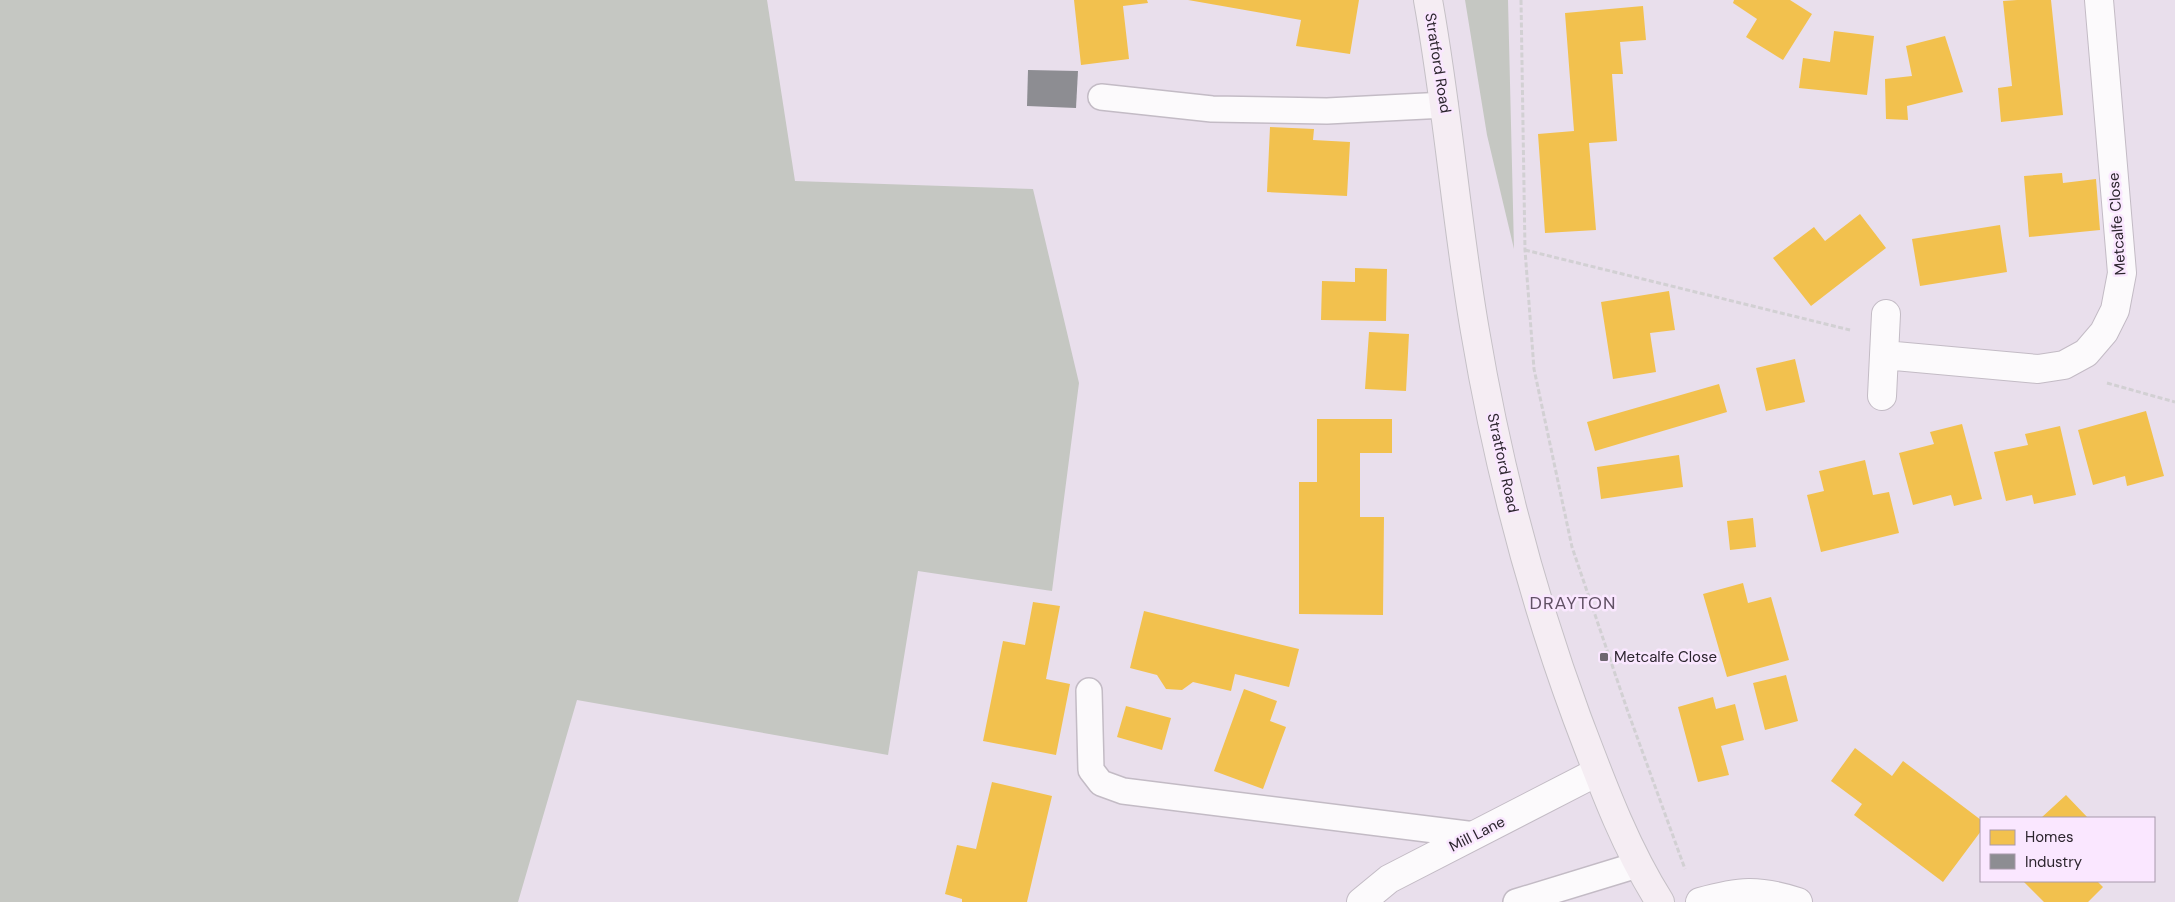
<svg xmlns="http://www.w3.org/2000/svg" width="2175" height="902" font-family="'DM Sans',sans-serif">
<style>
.green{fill:#c5c7c2}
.homes{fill:#f2c14e}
.industry{fill:#8d8d92}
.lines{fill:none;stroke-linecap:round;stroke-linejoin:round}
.lane-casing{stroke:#c3bbc5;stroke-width:28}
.street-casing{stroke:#c3bbc5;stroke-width:30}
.primary-casing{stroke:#c5c0c6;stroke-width:30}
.path{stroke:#d2d0d3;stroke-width:3;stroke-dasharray:5 2.5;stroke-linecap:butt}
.lane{stroke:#fcfafc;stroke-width:25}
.street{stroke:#fcfafc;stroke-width:28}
.primary{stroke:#f5edf3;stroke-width:28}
.poi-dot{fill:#6e6670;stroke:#fae7ff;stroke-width:2}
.labels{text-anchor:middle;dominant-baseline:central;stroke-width:5;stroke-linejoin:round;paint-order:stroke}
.street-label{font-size:15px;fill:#2c252e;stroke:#fae7ff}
.poi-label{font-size:15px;fill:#2c252e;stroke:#fae7ff;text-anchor:start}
.quarter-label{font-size:18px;letter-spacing:1px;fill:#615165;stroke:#fae7ff}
</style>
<rect width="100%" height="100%" fill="#e9dfec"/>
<path class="green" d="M0,0H767L795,181L1033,189L1079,383L1052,591L918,571L888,755L577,700L518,902H0Z
M1465,0H1508L1514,249L1487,135Z"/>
<path class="homes" d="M1074,0H1147L1148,3L1123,6L1129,59L1081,65Z
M1188,0H1359L1350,54L1296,46L1301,20Z
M1734,0H1790L1812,14L1783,60L1746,37L1757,19L1733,3Z
M2017,0H2051L2063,115L2001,122L1998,88L2012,86L2003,1Z
M1643,6L1646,40L1620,42L1623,74H1612L1617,141L1589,143L1596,230L1545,233L1538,134L1574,131L1565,13Z
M1834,31L1874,36L1867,95L1799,88L1803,58L1830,62Z
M1945,36L1963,92L1907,106L1908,120L1886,119L1885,79L1912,76L1906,46Z
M1270,127L1314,129L1313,140L1350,142L1347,196L1267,192Z
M2062,173L2063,183L2096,179L2100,230L2029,237L2024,176Z
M1860,214L1886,248L1811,306L1773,258L1814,227L1825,241Z
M2000,225L2007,272L1920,286L1912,239Z
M1355,268L1387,269L1386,321L1321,320L1322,281L1355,282Z
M1669,291L1675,330L1650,333L1656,372L1613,379L1601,302Z
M1369,332L1409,334L1406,391L1365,389Z
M1795,359L1805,402L1766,411L1756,368Z
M1719,384L1727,412L1595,451L1587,422Z
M2146,411L2164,476L2127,486L2125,476L2093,485L2078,430Z
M1317,419H1392V453H1360V517H1384L1383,615L1299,614V482H1317Z
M1962,424L1982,499L1954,506L1951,495L1913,505L1899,453L1934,444L1930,432Z
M2060,426L2076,495L2034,504L2032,495L2006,501L1994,452L2028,445L2025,434Z
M1679,455L1683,487L1601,499L1597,467Z
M1865,460L1873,495L1889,492L1899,533L1821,552L1807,495L1824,491L1819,471Z
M1753,518L1756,547L1730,550L1727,521Z
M1743,583L1748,603L1771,597L1789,660L1727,677L1703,594Z
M1033,602L1060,606L1046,679L1070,684L1056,755L983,741L1003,641L1025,645Z
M1144,611L1299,649L1289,687L1235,674L1231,691L1193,682L1182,690L1166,689L1157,675L1130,668Z
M1786,675L1798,721L1765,730L1753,683Z
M1244,689L1277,701L1270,721L1286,727L1263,789L1214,771Z
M1713,697L1716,709L1735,704L1744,740L1721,746L1729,775L1698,782L1678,707Z
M1126,706L1171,718L1162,750L1117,737Z
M1855,748L1892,776L1903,761L1981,820V831L1943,882L1854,815L1862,804L1831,781Z
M992,782L1052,796L1027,902H962V899L945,894L957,845L976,849Z
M2066,795L2088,818H2041Z
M2023,881H2097L2103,887L2088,902H2044Z"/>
<path class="industry" d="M1028,70L1078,71L1076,108L1027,106Z"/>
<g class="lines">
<g class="lane-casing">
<path id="lane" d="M1101,97L1212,109L1327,111L1445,105
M1089,691L1091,770L1101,783L1123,791L1475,835
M1516,902L1637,865"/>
</g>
<g class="street-casing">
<path id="street" d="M1884,355L2038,369L2064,365L2086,353L2104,332L2115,310L2122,273L2099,0
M1882,396L1886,314
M1361,902L1389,879L1597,772
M1700,902C1739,891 1758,889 1798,902"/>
</g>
<g class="primary-casing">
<path id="primary" d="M1428,0C1448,110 1456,221 1475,331C1497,462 1531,593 1577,718C1601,781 1624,845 1660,902"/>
</g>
<path class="path" d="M1521,0L1525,250L1534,369L1572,547L1628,712L1685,869
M1525,250L1850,330
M2107,383L2175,402"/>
<use href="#lane" class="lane"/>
<use href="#street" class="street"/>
<use href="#primary" class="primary"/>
</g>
<rect class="poi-dot" x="1599" y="652" width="10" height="10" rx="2.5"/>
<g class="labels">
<g class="street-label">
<text transform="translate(1438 63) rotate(81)">Stratford Road</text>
<text transform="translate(2117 224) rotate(-94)">Metcalfe Close</text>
<text transform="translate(1503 463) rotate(78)">Stratford Road</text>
<text transform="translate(1477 834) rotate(-27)">Mill Lane</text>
</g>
<g class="poi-label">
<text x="1614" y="657">Metcalfe Close</text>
</g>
<g class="quarter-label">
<text x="1573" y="603">DRAYTON</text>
</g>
</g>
<rect x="1980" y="817" width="175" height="65" fill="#fae7ff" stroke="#a899ab"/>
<rect x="1990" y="830" width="25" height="15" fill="#f2c14e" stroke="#a899ab"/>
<text x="2025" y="842" font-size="15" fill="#2c252e">Homes</text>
<rect x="1990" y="854" width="25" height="15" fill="#8d8d92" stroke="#a899ab"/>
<text x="2025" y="867" font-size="15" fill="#2c252e">Industry</text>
</svg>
